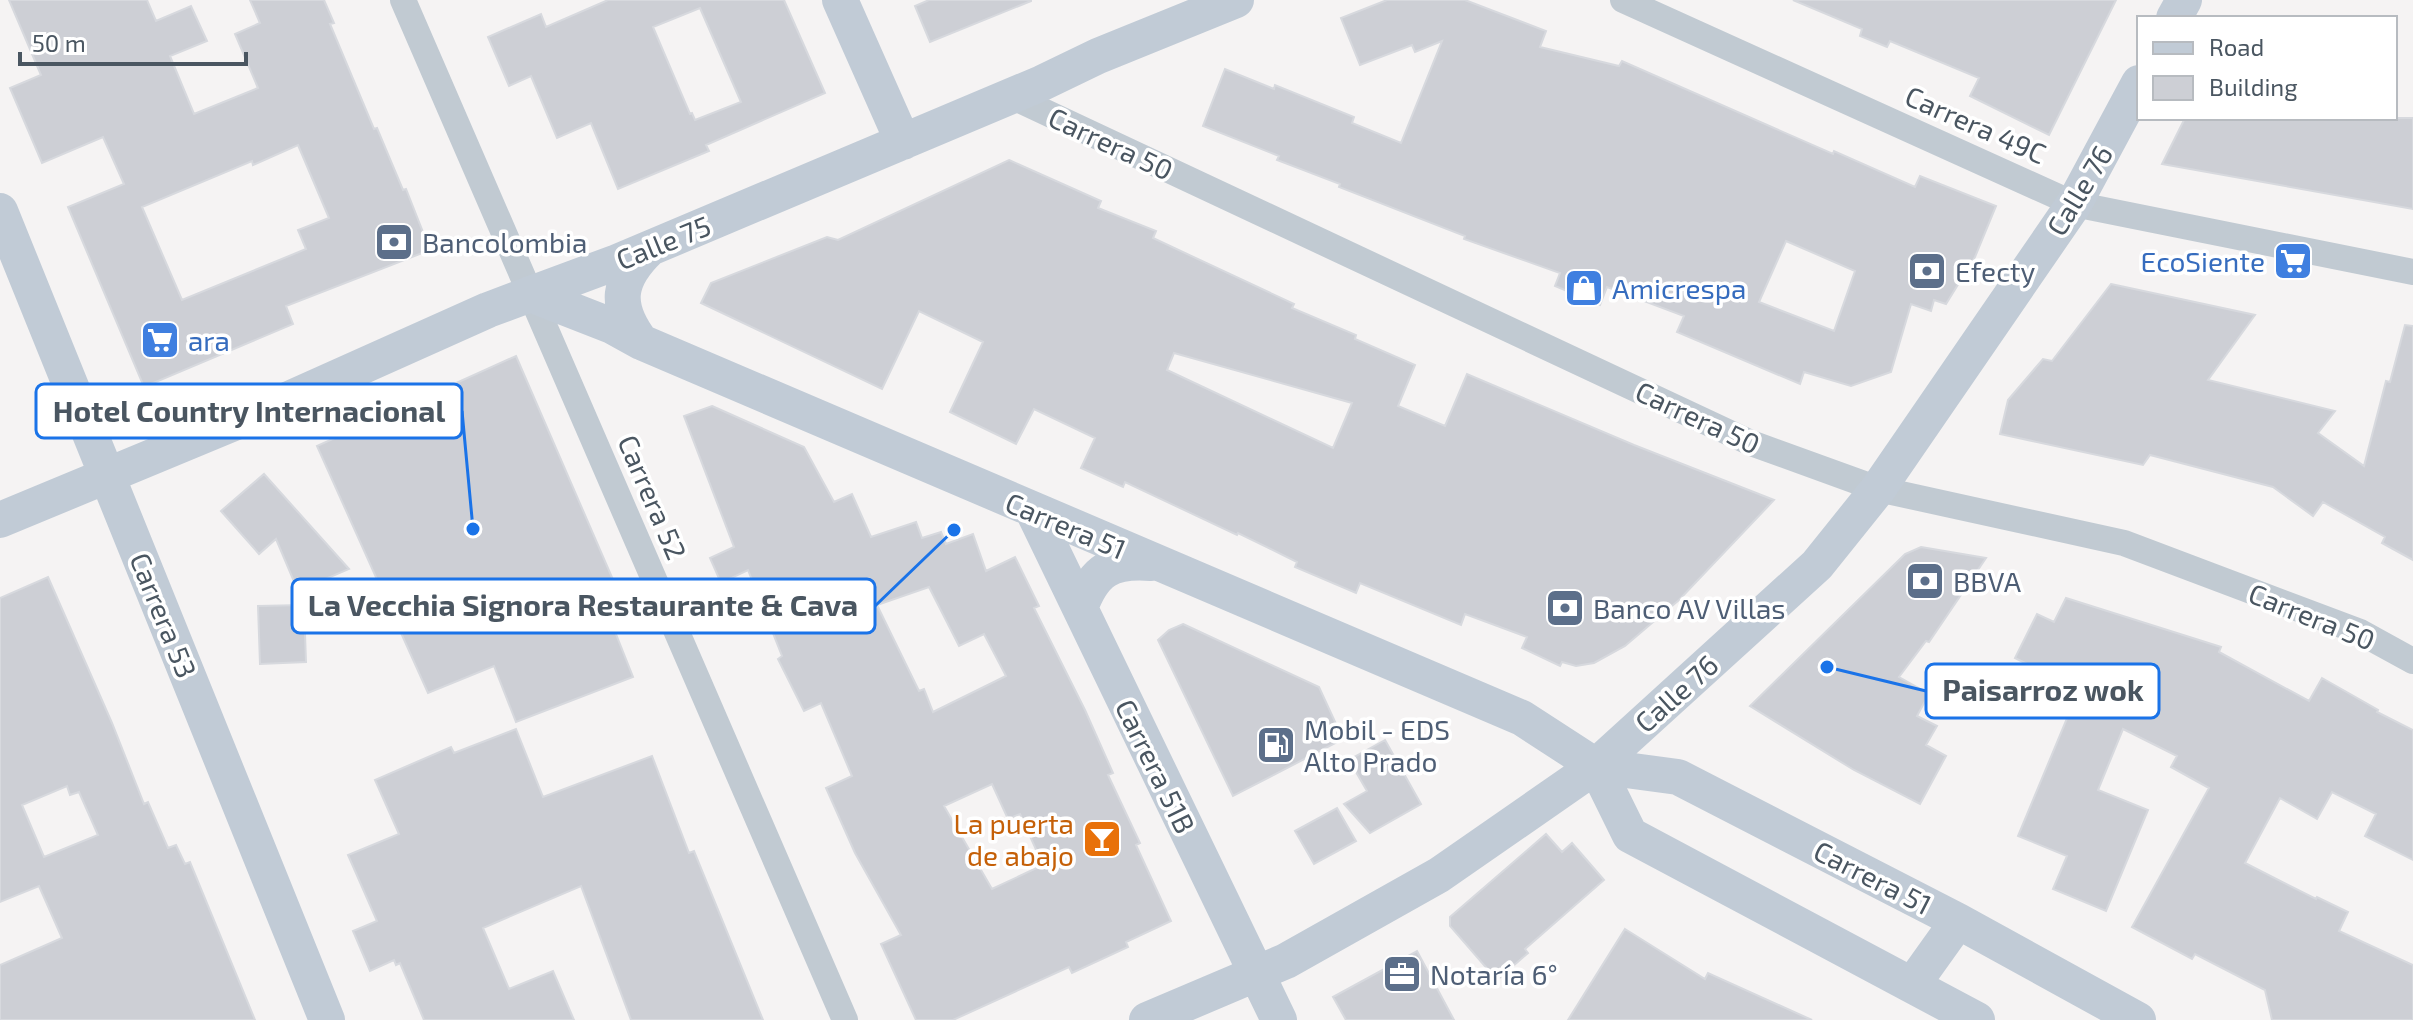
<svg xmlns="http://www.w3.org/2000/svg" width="2413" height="1020" font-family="'Exo 2',sans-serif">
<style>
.building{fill:#cdcfd5;stroke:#d7d9de;stroke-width:2;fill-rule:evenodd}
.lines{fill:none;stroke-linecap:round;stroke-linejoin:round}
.street{stroke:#c1cad2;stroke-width:26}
.secondary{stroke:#c1cbd6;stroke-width:36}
.labels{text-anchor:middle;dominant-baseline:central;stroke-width:7;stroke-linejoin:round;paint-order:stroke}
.street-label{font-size:28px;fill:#4a5661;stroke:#fff}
.service-label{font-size:28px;fill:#4e5e75;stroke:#fff;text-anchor:start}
.shop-label{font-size:28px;fill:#366cbe;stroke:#fff;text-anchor:start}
.food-label{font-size:28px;fill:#c56008;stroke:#fff;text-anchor:end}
.leader{fill:none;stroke:#1a73e8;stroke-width:3}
.callout-dot{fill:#1a73e8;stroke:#fff;stroke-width:3}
.callout{fill:#fff;stroke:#1a73e8;stroke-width:3}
.callout-label{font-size:30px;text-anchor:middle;font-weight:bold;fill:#4a5661}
</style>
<rect width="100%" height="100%" fill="#f5f3f3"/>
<path class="building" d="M9,0H147L156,21L191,6L207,41L170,56L194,114L258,88L235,34L260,23L250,0H324L334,23L330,24L374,129L377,128L403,190L406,189L430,250L286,306L293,324L144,387L68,207L124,184L103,137L42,163L10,88L41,75ZM298,145L329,218L298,230L306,249L182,300L142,207L252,161L253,165Z
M608,0H784L825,93L706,145L709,151L618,189L591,123L557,138L531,76L509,86L488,37L541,14L546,27ZM700,8L741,102L695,120L692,113L690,114L653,27Z
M929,0H1031V1L930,42L915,6Z
M1387,0H1465L1546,31L1540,47L1619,66L1622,61L1833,154L1834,151L1915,187L1920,176L1996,206L1975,257L1946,304L1934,300L1931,311L1911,304L1891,372L1851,386L1804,372L1800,384L1677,332L1684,316L1607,287L1600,305L1555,286L1560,273L1464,239L1465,236L1339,187L1340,184L1277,160L1279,156L1203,126L1225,69L1274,89L1275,85L1354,117L1352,123L1401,143L1442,41L1415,52L1412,45L1360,65L1341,18ZM1786,241L1855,271L1834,331L1759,302Z
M1793,0H2116L2049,135L1970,96L1979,78L1890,41L1887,47L1860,36L1862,29Z
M2185,118H2413V209L2162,164Z
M1009,160L1101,201L1098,208L1156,231L1153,238L1294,304L1292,308L1356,335L1355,339L1415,365L1398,406L1445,426L1467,374L1634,445L1774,500L1679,600L1625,646L1594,663L1576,666L1562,662L1560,666L1522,648L1527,637L1465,614L1461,625L1360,583L1356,593L1295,567L1297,562L1238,533L1237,535L1125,482L1123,487L1081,468L1095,438L1034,409L1016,444L950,412L983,342L919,311L882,389L701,303L711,283L827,237L838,240ZM1174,353L1352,403L1333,448L1167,370Z
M2111,284L2255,315L2208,380L2335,411L2318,433L2364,466L2386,381L2390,382L2405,325L2413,326V560L2382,543L2385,537L2323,502L2313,516L2273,487L2150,455L2143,465L2000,434L2008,400L2043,359L2052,361Z
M516,356L627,612L610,619L633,677L516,722L494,666L428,693L317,446Z
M712,406L804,447L834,502L852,494L871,537L916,522L922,538L941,532L946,544L973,534L986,571L1015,557L1039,606L1034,608L1085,710L1113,773L1108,775L1140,843L1136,845L1171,921L1126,942L1128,947L1072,973L1069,967L953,1020H916L881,944L901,935L855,853L826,788L852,776L821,703L804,711L778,659L782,656L748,570L721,583L710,558L734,547L684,416ZM929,587L959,646L984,634L1006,676L933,712L924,689L919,691L877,605ZM992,784L1008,819L1020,814L1043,865L992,889L944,806Z
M264,474L349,569L298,591L276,539L259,554L221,511Z
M1921,547L1986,558L1929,642L1926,641L1899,677L1929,694L1917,716L1937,726L1926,745L1946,756L1920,804L1854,770L1750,706L1905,554Z
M48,577L112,723L144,804L148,802L168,848L176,845L185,864L190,862L255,1020H0V965L62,938L39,886L0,902V598ZM67,786L70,795L79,792L98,835L44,857L22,805Z
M2066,598L2221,647L2219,652L2309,701L2322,678L2378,710L2377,712L2413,730V860L2365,836L2376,814L2332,792L2317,819L2280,798L2245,863L2316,899L2317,897L2348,912L2339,931L2413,965V1020H2272L2265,990L2195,954L2192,959L2132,927L2209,788L2171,767L2177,756L2123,729L2098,790L2148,810L2106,911L2053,889L2067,856L2018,836L2073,704L2024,679L2031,666L2015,658L2037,614L2054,622Z
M304,605L306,662L260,664L258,606Z
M1183,624L1319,687L1343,739L1233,796L1158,640L1169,630Z
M516,729L543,797L652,756L689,853L694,851L763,1020H631L581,886L483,928L509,989L553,971L574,1020H424L400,963L396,965L394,960L370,971L353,931L377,921L348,855L399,834L375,780L451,747L454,753Z
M1385,740L1421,804L1370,833L1344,804L1367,791L1349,760Z
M1337,808L1356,841L1314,864L1295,831Z
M1546,834L1562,852L1572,843L1604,880L1525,949L1528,953L1497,980L1450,926V917Z
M1625,929L1705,979L1708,973L1812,1020H1568Z
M1417,951L1454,1020H1346L1333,997Z"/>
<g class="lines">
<path class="street" d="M403,0L845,1020
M1623,0L2074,204L2413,272
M1011,96L1751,443L1878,489L2124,543L2360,632L2413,661"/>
<path class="secondary" d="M840,0L903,142
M2174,18L2184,0
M0,211L327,1020
M530,294L612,326L641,342L1522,718L1596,766L1678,777L1958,921L2138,1020
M641,342C614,306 617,280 649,249
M1033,511L1279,1020
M0,520L260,412L488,310L617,262L1042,83L1098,56L1236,0
M1080,608C1094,570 1111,560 1151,563
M1596,766L1630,835L1977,1020
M1913,984L1958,921
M1147,1020L1286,961L1439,875L1596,766L1817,565L1878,489L2074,204L2139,83"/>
</g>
<defs>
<g id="bank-square" transform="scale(2)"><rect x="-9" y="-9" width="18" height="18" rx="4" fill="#5c6f8a" stroke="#fff"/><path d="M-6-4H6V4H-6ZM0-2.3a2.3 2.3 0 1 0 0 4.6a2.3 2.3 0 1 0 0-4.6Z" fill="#fff"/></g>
<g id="supermarket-square" transform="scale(2)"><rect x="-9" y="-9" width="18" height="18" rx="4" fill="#3f7fe0" stroke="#fff"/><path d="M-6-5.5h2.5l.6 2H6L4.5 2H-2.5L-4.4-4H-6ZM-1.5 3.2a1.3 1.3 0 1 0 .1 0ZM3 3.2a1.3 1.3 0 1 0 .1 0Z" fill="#fff"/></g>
<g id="shop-square" transform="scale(2)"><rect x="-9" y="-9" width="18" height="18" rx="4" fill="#3f7fe0" stroke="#fff"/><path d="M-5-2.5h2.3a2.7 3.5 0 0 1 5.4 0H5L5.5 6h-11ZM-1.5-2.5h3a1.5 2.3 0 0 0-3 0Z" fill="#fff"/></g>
<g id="fuel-square" transform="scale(2)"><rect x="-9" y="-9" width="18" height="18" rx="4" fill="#5c6f8a" stroke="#fff"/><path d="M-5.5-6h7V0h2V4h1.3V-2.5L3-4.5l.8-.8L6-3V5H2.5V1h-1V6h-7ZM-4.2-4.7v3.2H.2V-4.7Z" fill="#fff"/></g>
<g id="bar-square" transform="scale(2)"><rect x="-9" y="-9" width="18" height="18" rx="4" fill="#e8710a" stroke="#fff"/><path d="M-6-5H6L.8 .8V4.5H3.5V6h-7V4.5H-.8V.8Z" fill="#fff"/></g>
<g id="office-square" transform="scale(2)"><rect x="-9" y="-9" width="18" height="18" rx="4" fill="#5c6f8a" stroke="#fff"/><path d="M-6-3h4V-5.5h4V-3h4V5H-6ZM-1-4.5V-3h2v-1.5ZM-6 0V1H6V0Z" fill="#fff"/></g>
</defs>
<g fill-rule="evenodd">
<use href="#bank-square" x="394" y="242"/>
<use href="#supermarket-square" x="2293" y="261"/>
<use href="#bank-square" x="1927" y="271"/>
<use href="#shop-square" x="1584" y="288"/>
<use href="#supermarket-square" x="160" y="340"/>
<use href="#bank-square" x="1925" y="581"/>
<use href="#bank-square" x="1565" y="608"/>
<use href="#fuel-square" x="1276" y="745"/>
<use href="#bar-square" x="1102" y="839"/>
<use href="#office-square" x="1402" y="974"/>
</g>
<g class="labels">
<g class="street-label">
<text transform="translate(1976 124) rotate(24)">Carrera 49C</text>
<text transform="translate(1111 143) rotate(25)">Carrera 50</text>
<text transform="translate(2079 190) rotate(-59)">Calle 76</text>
<text transform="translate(663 242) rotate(-22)">Calle 75</text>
<text transform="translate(1698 417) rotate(25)">Carrera 50</text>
<text transform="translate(653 497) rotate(67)">Carrera 52</text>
<text transform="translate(1066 525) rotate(23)">Carrera 51</text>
<text transform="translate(164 615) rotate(68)">Carrera 53</text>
<text transform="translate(2312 616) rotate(22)">Carrera 50</text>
<text transform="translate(1676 693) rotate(-42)">Calle 76</text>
<text transform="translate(1156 766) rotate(64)">Carrera 51B</text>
<text transform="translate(1873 877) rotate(27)">Carrera 51</text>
</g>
<g class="service-label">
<text x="422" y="242">Bancolombia</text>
<text x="1955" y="271">Efecty</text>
<text x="1953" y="581">BBVA</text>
<text x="1593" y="608">Banco AV Villas</text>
<text x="1304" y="729">Mobil - EDS<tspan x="1304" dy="32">Alto Prado</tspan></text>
<text x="1430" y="974">Notaría 6°</text>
</g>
<g class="shop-label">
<text x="2265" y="261" text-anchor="end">EcoSiente</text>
<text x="1612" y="288">Amicrespa</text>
<text x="188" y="340">ara</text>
</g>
<g class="food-label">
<text x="1074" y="823">La puerta<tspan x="1074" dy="32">de abajo</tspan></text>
</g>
</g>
<path class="leader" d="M473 529L462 411M954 530L875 606M1827 667L1926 691"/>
<g class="callout-dot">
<circle cx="473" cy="529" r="8"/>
<circle cx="954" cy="530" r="8"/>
<circle cx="1827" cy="667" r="8"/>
</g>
<g class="callout">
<rect x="36" y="384" width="426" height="54" rx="8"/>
<rect x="292" y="579" width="583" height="54" rx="8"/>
<rect x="1926" y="664" width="233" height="54" rx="8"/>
</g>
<g class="callout-label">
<text x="249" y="422">Hotel Country Internacional</text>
<text x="583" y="616">La Vecchia Signora Restaurante &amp; Cava</text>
<text x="2043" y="701">Paisarroz wok</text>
</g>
<rect x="2137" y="16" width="260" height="104" fill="#ffffff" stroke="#b7bbc0" stroke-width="2"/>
<rect x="2153" y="42" width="40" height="12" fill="#c1cbd6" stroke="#b7bbc0" stroke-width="2"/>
<text x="2209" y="56" font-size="24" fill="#4a5661">Road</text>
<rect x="2153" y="76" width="40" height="24" fill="#cdcfd5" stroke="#b7bbc0" stroke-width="2"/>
<text x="2209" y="96" font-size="24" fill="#4a5661">Building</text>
<path d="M20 52v12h226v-12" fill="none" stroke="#4a5661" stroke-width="4"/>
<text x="32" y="52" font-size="24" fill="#4a5661" stroke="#ffffff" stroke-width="6" paint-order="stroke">50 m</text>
</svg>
